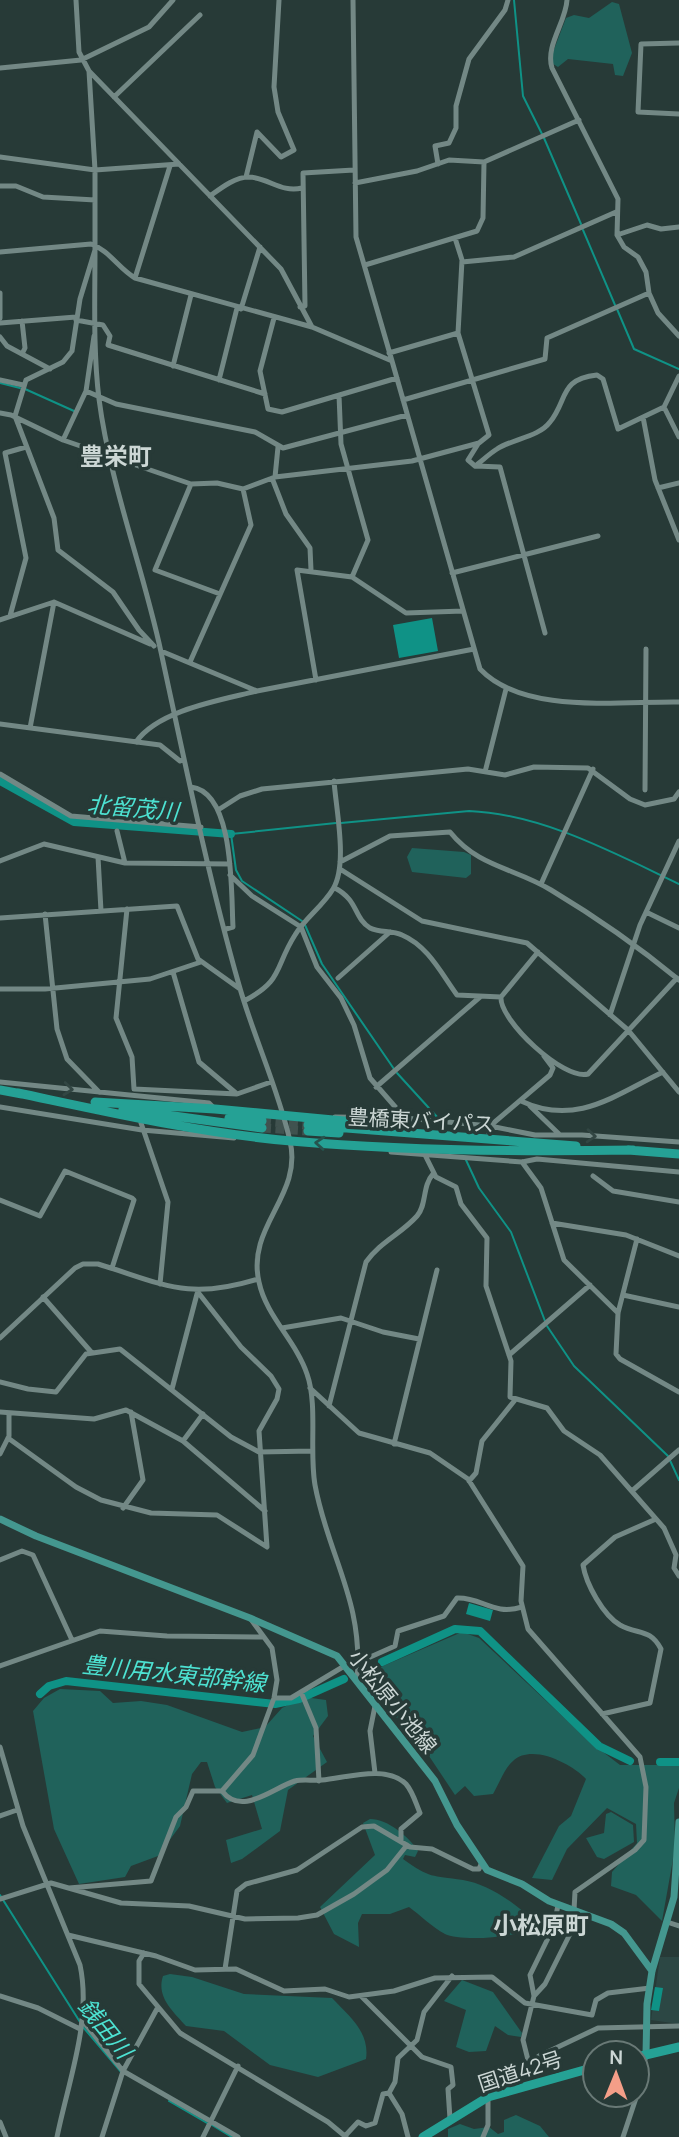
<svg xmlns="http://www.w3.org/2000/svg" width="679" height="2137" font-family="Manrope,'Noto Sans JP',sans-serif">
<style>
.built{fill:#2c4744}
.green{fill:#20625b}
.water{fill:#0f9286}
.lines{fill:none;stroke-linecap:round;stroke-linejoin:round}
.stream{stroke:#0f9286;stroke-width:2}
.river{stroke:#0f9286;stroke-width:8}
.highway-tunnel{stroke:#40524f;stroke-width:9;stroke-dasharray:9 4.5;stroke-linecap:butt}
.minor{stroke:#738885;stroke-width:5}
.major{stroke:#44978f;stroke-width:7}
.highway{stroke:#25a195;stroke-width:9}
.oneway{stroke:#324643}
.oneway2{stroke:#26544e}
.labels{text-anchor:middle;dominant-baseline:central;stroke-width:7;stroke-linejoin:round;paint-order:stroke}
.street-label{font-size:21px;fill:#ccd7d5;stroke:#273a37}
.water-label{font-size:23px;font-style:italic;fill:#4de2d2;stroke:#273a37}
.quarter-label{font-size:24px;font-weight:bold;fill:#ccd7d5;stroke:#273a37}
</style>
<rect width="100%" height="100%" fill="#273a37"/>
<path class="built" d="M660,1957H679V2024L651,2020Z"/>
<path class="green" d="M612,2L619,4L632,53L623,76L615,75L613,64L568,59L558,67L553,64V52L566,18L574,15L589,18Z
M412,848L464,852L471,855V874L466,878L412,872L407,857Z
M462,1632L479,1638L590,1742L620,1765H679V1788L674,1803L675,1848L662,1921L636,1895L611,1886L612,1872L637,1843L636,1824L607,1808L567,1849L552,1880L532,1878L559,1826L571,1816L586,1779C572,1764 532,1743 513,1761C504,1769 499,1784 493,1794L474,1796L465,1786L455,1795L427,1753L372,1689L371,1674L383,1666Z
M60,1689L100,1691L113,1703L141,1701L167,1705L242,1732L265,1727L282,1708L304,1697L326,1700L328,1716L313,1736L327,1762L288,1790L280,1831L242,1859L231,1863L226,1840L262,1829L252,1795L227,1803L215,1787L207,1762H201L192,1774L180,1826L158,1856L131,1866L125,1877L79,1884L54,1829L33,1711L44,1698Z
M611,1812L633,1825L634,1842L604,1859L597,1857L586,1838L604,1833L606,1814Z
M370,1819C388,1819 409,1837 418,1851L415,1857L405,1855L403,1859C431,1879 431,1875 463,1880C488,1884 520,1905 536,1925C525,1938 460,1942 445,1934C432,1927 420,1915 409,1907L390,1914H362L358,1923L359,1947L334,1934L320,1907L375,1855L363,1823Z
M170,1974L192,1977L244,1994L332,1998C349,2016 370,2032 366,2059L318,2077L270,2065L224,2031L186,2026C173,2011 156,1997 163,1976Z
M462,1980L493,1992L522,2033L521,2037L508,2035L495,2026L486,2051L469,2052L456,2047L466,2010L444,2001Z
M516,2115L540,2126L549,2137H448V2129L460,2124L474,2129L489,2127L498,2134L504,2132V2120Z"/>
<path class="water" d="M432,618L438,651L399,658L393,625Z
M469,1603L493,1610L490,1621L466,1614Z
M655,1987L663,1988L659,2011L651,2010Z"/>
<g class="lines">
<path class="stream" d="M514,0L523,96L542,134
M544,138L581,224
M583,230L615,305
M617,309L634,349L679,369
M0,383L20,388
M25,389L74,411
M341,823L469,811C542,814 614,853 679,884
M302,921L242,881L236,870L231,834L336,823
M305,925L322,964L394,1069
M397,1073L438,1118
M466,1160L479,1188L511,1232L545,1321
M547,1326L574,1366L668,1456L679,1480
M0,1895L80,2022
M83,2027L122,2073
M169,2101L207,2123
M212,2125L232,2137"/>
<path class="river" d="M0,781L74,822L231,834
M382,1662L455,1629L480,1631L599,1746L630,1761
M40,1694L49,1686L66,1681L275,1704L299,1699L344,1679
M660,1762H679"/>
<path class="highway-tunnel" d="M262,1121L308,1125
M262,1128L308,1131"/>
<path class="minor" d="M76,0L79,52L89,71L281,269L312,327L392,361L480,669C524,715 619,701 679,702
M353,0L356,237L392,361
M567,0C566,22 545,46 552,68L618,199L617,235L624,247L638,257L646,272L649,293L658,313L679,336
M679,43L641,44L638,112L679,114
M0,68L81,60L149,27L173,0
M89,71L95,170V250L80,299L72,351L63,362L26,380L15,416L54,518L58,550L113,592L139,630L154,646
M114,97L200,15
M0,157L95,170L179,164
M438,164L435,146L449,143L456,128V106L469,59L505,10L508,0
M246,177L257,132L281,157L294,150L278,112L274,87L279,0
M355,183L417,171L449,160L484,162L579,120
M0,186H16L43,197L95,200
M210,196C221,188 235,177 249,177C269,178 281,193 302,188
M617,235L647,225L661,229L679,227
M95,250C95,299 93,350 99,399C110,484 143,568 161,652C185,763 208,876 239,985C254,1038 278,1088 290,1141C303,1196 246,1226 259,1282C266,1316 296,1341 307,1374C318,1405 309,1451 315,1485C328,1556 364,1601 357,1680
M0,252L91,244C109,250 119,269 135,278L312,327
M462,262L514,257L616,212
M365,265L477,231L483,218L484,162
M135,278L170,166
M0,293V318
M300,307L305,306L303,173L354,170
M241,309L260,247
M274,318L260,371L268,409L282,412L397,378
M76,320L103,325L110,336L108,345L265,394
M0,323L76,317
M0,337L7,346L50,369
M389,353L458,333
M22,354L25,348L22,321
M173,366L191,295
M0,380L23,385
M219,380L237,308
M86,391L116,404L255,432L283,448L407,415
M339,395L341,444L368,540L352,577
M403,400L545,359L547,338L649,293
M664,407L679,437
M0,413L11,415L63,440L191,484L217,483L243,489L275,477L412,461L479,443L489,435L458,333L462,260L455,238
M643,417L655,480L679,540
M63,440L86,391L94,336
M475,466C482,461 489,454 497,449C512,439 539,437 550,422C568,400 559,379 597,375L603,379L618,429L664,407L679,376
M475,466L468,460L478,444
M476,466L500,467L545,633
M275,477L278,447
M272,478L286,514L310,548L311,570
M191,484L155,570L220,594
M658,488L679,483
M452,573L598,536
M10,616L26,558L5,453L26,447
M0,620L54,602L150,644
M161,651L257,691L474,649
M190,662L251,525L243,489
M316,680L297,570L352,577L406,613L463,611
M0,724L160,745L180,761L184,759
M30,728L54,602
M136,742C158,710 221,700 257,691
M485,772L506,689
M0,774L71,816L201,827
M191,787C235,792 231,894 233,927L226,929
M645,790L646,649
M218,810L240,796L262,789L468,769L505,775L534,767L588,768L630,799L645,805L674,799L679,792
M117,831L125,863
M98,857L101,911
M0,861L44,844L125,863L230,864
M340,862L390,836L450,832C478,867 515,868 551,890C596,917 639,947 679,980
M340,869L422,921L527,943L628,1030L679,1092
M230,875L252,896L301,927L317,967L341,998L354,1025L370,1078L411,1125
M541,884L593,769
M335,888C359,901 353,917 370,928C380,933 392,930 402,935C428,946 441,973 457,995L501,997C499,1020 564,1081 588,1074L677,978
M127,909L116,1018L132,1057L134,1089L237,1094
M646,912L679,928
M45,914L57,1029L67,1059L99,1092
M0,918L177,906L198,959L240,989
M173,972L199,1062L237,1094L271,1082
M338,978L390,932
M0,989H45L150,979L201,962
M501,997L538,952
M244,1001C284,980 274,968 295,935C305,918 323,906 333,889C348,865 336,809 334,781
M610,1015L640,925L679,841
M0,1082L209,1103L214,1108
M376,1087L480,997
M521,1101C576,1127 615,1095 663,1072
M530,1106L559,1134
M0,1107L142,1130L234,1138
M335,1117L405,1118L490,1126L535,1135H582L679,1142
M141,1123L168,1202L160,1284
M489,1133L490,1126L550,1075L553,1068L544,1056
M391,1152L522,1162L537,1159L679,1172
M426,1157L436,1177L456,1187L461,1204L487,1238L486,1286L511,1361L510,1397L547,1408L564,1431L600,1455L664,1528L676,1555L674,1568L679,1576
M522,1162L541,1188L564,1260L618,1313
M593,1176L613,1191L679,1202
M0,1200L40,1216L65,1171L132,1198L134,1200L112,1268
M552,1223L626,1235L679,1256
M637,1239L618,1313L616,1354L620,1359L679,1392
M623,1295L679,1307
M43,1297L92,1353
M282,1328L341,1318L383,1332L419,1339
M0,1338L75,1268L83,1264H98C164,1284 187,1301 258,1279
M509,1355L590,1285
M0,1382L28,1389L56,1392L86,1354L120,1349L231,1437L259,1452L312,1451
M310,1388L359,1433L430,1453L468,1479L523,1566L521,1601L528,1629L640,1757L646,1787L644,1840L635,1850L575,1892L573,1928L545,1984L534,1996
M172,1389L197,1294
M329,1406L366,1262C380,1242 401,1234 417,1216C427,1205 422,1186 433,1174
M0,1412L94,1419L126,1410L183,1441L265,1511
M8,1438L76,1487L101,1500L151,1513L217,1515L267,1547L259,1431L277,1399L279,1389L271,1376L241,1347L197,1291
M183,1441L203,1414
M394,1444L437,1270
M0,1454L9,1436V1413
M469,1481L476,1473L482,1441L515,1400
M632,1491L679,1450
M123,1508L143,1480L131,1412
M0,1560L22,1551L33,1555L72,1640
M359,1662L395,1646L398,1631L444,1616L457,1598C482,1597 493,1616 522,1607
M0,1666L100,1631L167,1636L263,1637
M301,1692L316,1728L319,1781
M274,1698H291L346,1665
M602,1714L650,1703L661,1649C650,1628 638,1635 620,1625C603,1615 586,1584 583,1565L615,1537L656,1519
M0,1747L23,1826L80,1965C92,2021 68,2082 57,2137
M375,1773L370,1731L375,1706
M222,1791L253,1755L274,1698L277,1680L272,1648L250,1618
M0,1816L17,1810
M69,1888L151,1881L176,1817L186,1807L193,1791H222C242,1817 272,1788 295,1781C303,1779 313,1781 322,1780C346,1778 386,1764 406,1784C413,1792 416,1804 420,1813L401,1829V1841
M0,1899L51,1883L121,1903L189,1906L245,1919L298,1918L317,1915L354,1894L387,1870L407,1845
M667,1922L679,1926
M68,1935L156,1956L195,1970L236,1969L284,1991L325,1989L349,1997L394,1991L435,1978L492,1977L525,2003L592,2015L596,2000L608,1993L650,1988
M144,1953L139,1961V1984L180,2033L328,2122L346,2137
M225,1969L237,1891L246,1884L297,1870L362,1827L374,1826L410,1847L432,1849L473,1869H479L482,1862
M0,1996L38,2008L80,2029
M362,1997L422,2057L451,2067L453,2085L448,2089L450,2119
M82,2020L123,2071L238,2137
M529,2064L523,2040L534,1996L530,1975L554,1926L558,1905
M389,2093L402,2114L408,2137
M637,2094L646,2055
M0,2122L6,2137
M345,2136L358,2122L366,2126L375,2123L383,2094L389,2093L395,2082L398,2058L417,2040L424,2012L452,1976
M102,2137L123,2071L158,2007
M203,2137L238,2066
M483,2137L488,2125V2097L539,2056L598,2028L679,2026
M623,2137L637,2095"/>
<path class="major" d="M0,1519L36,1536L250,1618L337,1656L435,1781L457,1825L487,1870L522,1884L549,1901L611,1924L624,1933L652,1971
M646,2055L647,2004L652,1971L674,1897L679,1822"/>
<path class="highway" d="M0,1090L22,1094
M18,1093C108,1112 199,1133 291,1141C405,1151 519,1152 633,1150
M95,1102L215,1109L365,1123
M123,1109L262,1128
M229,1118L262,1121
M308,1125L576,1146
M308,1131L339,1133
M628,1150L679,1154
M637,2057L679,2047
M423,2137L488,2097L595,2067"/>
</g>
<defs><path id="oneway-chevron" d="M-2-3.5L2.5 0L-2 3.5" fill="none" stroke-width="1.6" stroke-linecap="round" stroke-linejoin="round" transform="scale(1.75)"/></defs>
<g class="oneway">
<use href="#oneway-chevron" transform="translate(68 1089) rotate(6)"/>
<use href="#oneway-chevron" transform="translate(591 1136) rotate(4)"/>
</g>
<use class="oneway2" href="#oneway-chevron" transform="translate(320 1143) rotate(-176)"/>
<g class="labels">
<g class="street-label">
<text transform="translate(421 1120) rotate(3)">豊橋東バイパス</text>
<text transform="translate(393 1701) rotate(51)">小松原小池線</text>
<text transform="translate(520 2071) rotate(-18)">国道42号</text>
</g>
<g class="water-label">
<text transform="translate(133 807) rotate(5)">北留茂川</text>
<text transform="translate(174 1673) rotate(6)">豊川用水東部幹線</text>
<text transform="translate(106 2028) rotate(51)">銭田川</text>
</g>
<g class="quarter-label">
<text x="116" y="455">豊栄町</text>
<text x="541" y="1924">小松原町</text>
</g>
</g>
<g transform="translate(616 2074) rotate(1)"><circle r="33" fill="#273a37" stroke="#697976" stroke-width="2"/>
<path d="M0-5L12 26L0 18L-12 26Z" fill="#f49e88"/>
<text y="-10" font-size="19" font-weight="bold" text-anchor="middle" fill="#ccd7d5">N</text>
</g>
</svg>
